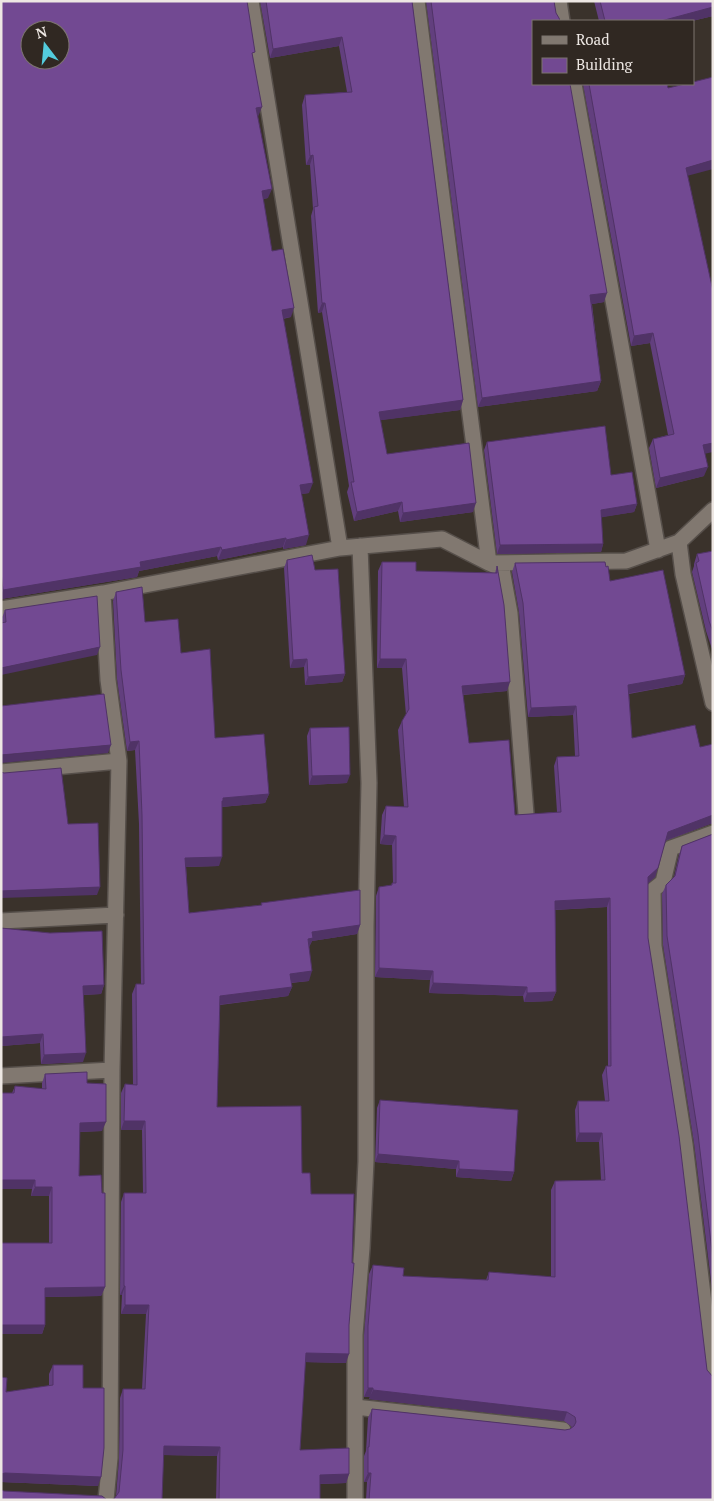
<svg xmlns="http://www.w3.org/2000/svg" width="714" height="1501" font-family="'PT Serif',serif">
<style>
.lines{fill:none;stroke-linecap:round;stroke-linejoin:round}
.minor-casing{stroke:#564f4a;stroke-width:18}
.minor{stroke:#817870;stroke-width:15}
.wall{fill:#623f7e}
.shaded-wall{fill:#503366}
.building{fill:#724992;stroke:#503366;fill-rule:evenodd}
</style>
<rect width="100%" height="100%" fill="#3a322b"/>
<g class="lines">
<g class="minor-casing">
<path id="minor" d="M251,1L340,548
M417,1L489,563L502,569L510,613L526,814
M559,1L562,21
M574,84L658,550
M679,542L683,574L713,703
M103,593L108,680L119,761L112,1070L110,1458L106,1500
M1,609L103,593L340,548L442,539L489,563L626,561L679,542L713,510
M1,772L119,761
M713,833L671,848L663,882L653,890L654,946L685,1144L713,1378
M1,921L116,915
M1,1076L112,1070
M355,1407V1335L362,1248L366,1161V927L369,783L360,546
M355,1500V1407L563,1430"/>
</g>
<use href="#minor" class="minor"/>
</g>
<path class="wall" d="M1,1L253,57L258,117L268,198L263,199L272,251L291,317L283,319L309,493L301,494L306,545L283,549V547L218,560L217,556L139,571L137,577L1,599Z
M260,1H412L463,400L460,410L380,420L387,454L473,512L400,522L398,511L354,521L347,492L349,486L322,312L318,313L311,216L313,209L310,165H306L302,105L305,95L347,92L339,46L270,58Z
M426,1H554L604,302L592,304L601,381L597,391L478,407Z
M594,1H713V16L692,21H599Z
M583,84H667L688,176L705,453L704,476L656,488L649,448L653,439L668,435L650,343L631,346Z
M487,442L611,475L637,504L634,512L601,517L603,544L601,552L497,554L484,450Z
M713,551V652L706,631L692,572L694,566V564L697,554Z
M287,560L315,570L345,674L342,682L305,685L304,667L290,668L284,568Z
M382,562L416,571L495,573L497,566L507,691L463,695L469,743L515,815L557,812L554,766L557,757L575,756L573,715L528,717L519,612L512,572L515,563L606,567L610,581L685,675L682,684L629,694L632,738L700,747L710,824L665,841L655,877L648,883V938L713,1500H366L367,1482H364V1456L366,1451L368,1418L372,1409L565,1430L570,1429L572,1428L571,1426L564,1421L369,1399L370,1397H364V1335L369,1274L373,1265L403,1276L486,1280L489,1272L551,1277V1190L555,1181L601,1180L599,1142H576L575,1110L578,1101H605L602,1075L606,1066H608L607,907L555,910L556,992L552,1001L524,1002L523,996L429,993L430,980L375,977L376,896L379,887L391,885L393,883L392,845L380,844L382,815L386,806L404,807L398,730L402,721L406,715L402,668H377L378,571Z
M116,592L145,622L181,653L215,738L269,794L265,803L222,807L219,866L186,867L189,913L261,905V903L360,925L357,934L312,941L309,947V981L291,983L292,987L288,996L220,1005L217,1107L302,1173L311,1194L346,1363L305,1362L300,1450L349,1474L346,1483L320,1484V1500H216L217,1456L164,1455L114,1499L116,1496L119,1459L120,1398L123,1389H142L146,1314H121L122,1295H120L121,1202L124,1193H143L142,1130H121V1093L125,1084L133,1085L132,994L136,984H141L139,824L135,750L127,751L117,679L113,601Z
M5,610L97,655L2,623V618Z
M310,728L347,783L309,785L307,736Z
M713,834V1297L694,1143L663,945L662,894L666,885L674,877L679,855L682,846Z
M1,928L104,985L101,994L83,995V1062L41,1064L40,1043L1,1046Z
M45,1074L87,1083L102,1131L80,1132L79,1176L105,1287L101,1296L45,1297V1325L42,1334H1V1243H49V1196H31L32,1189L12,1093L15,1086L42,1089V1083Z
M380,1100L514,1172L511,1181L456,1177V1169L375,1162L377,1108Z
M53,1365L83,1388L98,1486L1,1482L6,1392L49,1386V1374Z"/>
<path class="shaded-wall" d="M713,7V16L692,21H661Z
M342,37L339,46L270,58L273,49Z
M262,107L258,117L256,108Z
M313,155L310,165H306L310,156Z
M713,160V169L683,177L686,168Z
M272,189L268,198L258,200L262,191Z
M607,293L604,302L587,305L590,295Z
M322,303H325L322,312L318,313Z
M294,308L291,317L278,319L282,310Z
M653,333L650,343L631,346L634,336Z
M601,381L597,391L478,407L482,398Z
M463,400L460,410L375,421L379,412Z
M713,443V452L699,455L703,445Z
M708,467L704,476L656,488L660,478Z
M313,483L309,493L296,495L300,485Z
M402,502L398,511L354,521L357,512Z
M476,503L473,512L400,522L403,513Z
M637,504L634,512L598,518L601,510Z
M309,535L306,545L283,549L286,540Z
M286,538L283,547L218,560L222,550Z
M603,544L601,552L497,554L500,545Z
M221,547L217,556L139,571L137,577L1,599V596L3,590L140,562Z
M100,647L97,655L1,675V668Z
M307,659L304,667L290,668L293,660Z
M380,659H406L402,668H377Z
M345,674L342,682L305,685L308,677Z
M685,675L682,684L625,694L628,685Z
M510,682L507,691L459,695L462,686Z
M576,706L573,715L528,717L531,708Z
M139,741L135,750L127,751L130,742Z
M111,745L108,753L1,763V755H3Z
M350,775L347,783L309,785L312,776Z
M269,794L265,803L221,807L218,810L223,798Z
M713,815V824H710L664,841L668,832Z
M384,835L396,836L392,845L380,844Z
M222,857L219,866L182,867L185,858Z
M658,868L655,877L645,886L648,877Z
M100,887L97,895L1,898V891Z
M610,898L607,907L551,910L555,901Z
M360,925L357,934L312,941L309,947L308,939L312,932Z
M379,968L433,971L430,980L375,977Z
M312,971L309,981L287,983L290,974Z
M433,983L527,987L523,996L429,993Z
M104,985L101,994L80,995L83,986Z
M292,987L288,996L217,1005L220,996Z
M556,992L552,1001L524,1002L527,993Z
M43,1034L40,1043L1,1046V1037Z
M86,1053L83,1062L41,1064L44,1055Z
M124,1121H145L142,1130H121Z
M106,1122L102,1131L76,1132L80,1123Z
M579,1133H602L599,1142H576Z
M378,1154L459,1161L456,1169L375,1162Z
M459,1169L514,1172L511,1181L456,1177Z
M1,1180H35L32,1189H1Z
M35,1187H52L49,1196H31Z
M124,1286H125L122,1295H120Z
M105,1287L101,1296L42,1297L45,1288Z
M125,1305H149L146,1314H121Z
M1,1325H45L42,1334H1Z
M306,1353L349,1354L346,1363L302,1362Z
M368,1388H373L370,1397H364Z
M373,1390L567,1412L564,1421L369,1399Z
M164,1446L220,1447L217,1456L161,1455Z
M5,1473L101,1477L98,1486L1,1482V1474Z
M368,1473H371L367,1482H364Z
M349,1474L346,1483L317,1484L320,1475Z"/>
<path class="building" d="M1,1H247L255,52L252,53L262,107L256,108L272,189L262,191L272,251L283,249L294,308L282,310L313,483L300,485L309,535L286,540V538L222,550L221,547L140,562L141,567L3,590L1,572ZM30,30H60V60H30Z
M266,1H412L463,400L379,412L387,454L469,443L476,503L403,513L402,502L357,512L351,482H354L325,303H322L314,207L318,206L313,155L310,156L305,95L352,92L342,37L273,49Z
M431,1H554L556,13L559,18L560,21H533V84H570L607,293L590,295L601,381L482,398Z
M600,1H713V7L661,21H605Z
M713,77V160L686,168L713,291V443L703,445L708,467L660,478L653,439L674,434L653,333L634,336L589,84H667L668,88L685,84H693V82Z
M605,426L611,475L632,472L637,504L601,510L603,544L500,545L487,442Z
M713,551V632L709,621L696,563L699,561L697,554Z
M312,555L315,570L338,569L345,674L308,677L307,659L293,660L287,560Z
M382,562H416V571L497,573V566L504,605L510,682L462,686L469,743L509,740L515,815L561,812L557,757L579,756L576,706L531,708L523,603L515,563L605,562L606,567L608,566L610,581L663,570L685,675L628,685L632,738L695,725L700,747L713,744V815L668,832L658,868L648,877V938L679,1136L707,1370L713,1377V1500H369L371,1473H368V1447H369L372,1409L565,1430L570,1429L574,1426L576,1422L575,1417L567,1412L373,1390V1388H368V1326L373,1265L404,1268L403,1276L488,1280L489,1272L555,1277V1181L605,1180L602,1133H579L578,1101H609L606,1066H611L610,898L555,901L556,992L527,993V987L433,983V971L379,968V887L392,885V883H396V836L384,835L386,806L408,807L402,721L409,709L406,659H380Z
M142,587L145,622L178,619L181,653L210,649L215,738L264,734L269,794L223,798V801H222V857L185,858L189,913L262,905L261,903L360,890V925L312,932L313,938L308,939L312,971L290,974L292,987L220,996L217,1107L301,1106L302,1173H310L311,1194H354L352,1263H354L349,1325V1354L306,1353L300,1450L349,1448V1474L320,1475V1500H219L220,1447L164,1446L162,1500H110L114,1499L119,1492L123,1450V1389H145L149,1305H125V1286H124V1193H146L145,1121H124L125,1084L137,1085L136,984H144L142,815L139,741L130,742L121,670L116,592Z
M97,596L100,647L1,668V623L6,622L5,610Z
M104,694L111,745L1,755V706Z
M349,727L350,775L312,776L310,728Z
M61,768L68,824L98,823L100,887L1,891V772L4,773Z
M713,834V1260L698,1134L667,936L666,885L675,876L682,846Z
M1,928L50,933L102,931L104,985L83,986L86,1053L44,1055L43,1034L1,1037Z
M87,1072V1083L106,1084V1122L80,1123L79,1176L101,1175L102,1193H105V1287L45,1288V1325H1V1243H52V1187H35V1180H1V1093H14L15,1086L46,1089L45,1074Z
M380,1100L518,1110L514,1172L459,1169V1161L378,1154Z
M53,1365H83V1388H104V1448L101,1477L5,1473L1,1474V1377L7,1378L6,1392L53,1385Z
M1,1490L4,1491L102,1496L107,1500H1Z"/>
<rect width="714" height="1501" fill="none" stroke="#ede7e3" stroke-width="5"/>
<rect x="532" y="20" width="162" height="65" fill="#302822" stroke="#7c746f"/>
<rect x="542" y="36" width="25" height="8" fill="#817870" stroke="#7c746f"/>
<text x="576" y="45" font-size="15" fill="#ede7e3">Road</text>
<rect x="542" y="58" width="25" height="15" fill="#724992" stroke="#7c746f"/>
<text x="576" y="70" font-size="15" fill="#ede7e3">Building</text>
<g transform="translate(45 45) rotate(344)"><circle r="24" fill="#302822" stroke="#7c746f"/>
<path d="M0-4L9 19L0 12L-9 19Z" fill="#53cbdc"/>
<text y="-8" font-size="14" font-weight="bold" text-anchor="middle" fill="#ede7e3">N</text>
</g>
</svg>
